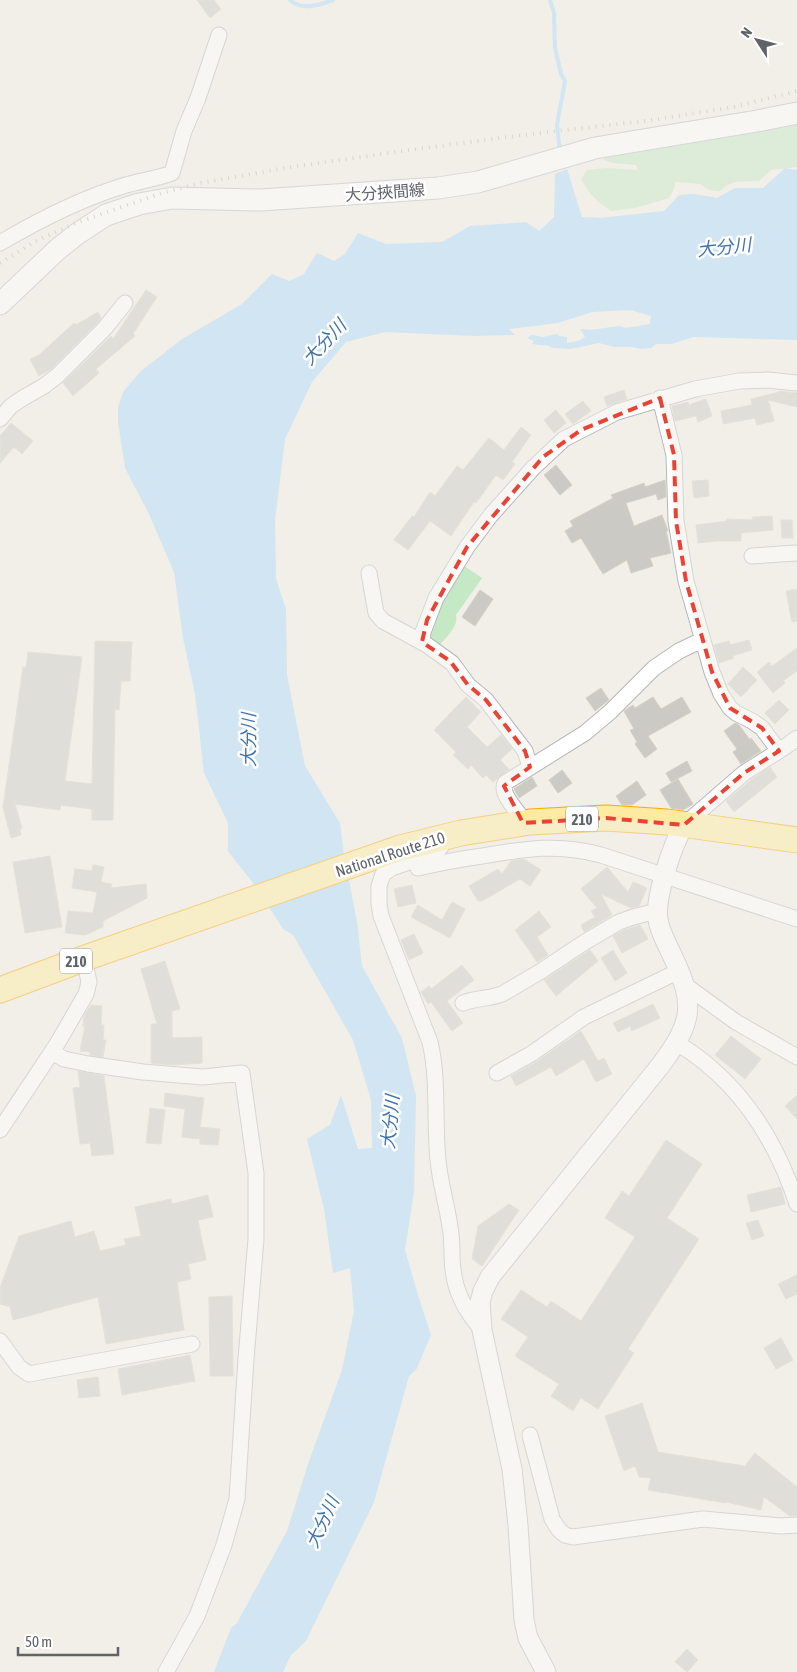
<svg xmlns="http://www.w3.org/2000/svg" width="797" height="1672" font-family="'Asap Condensed','Noto Sans JP',sans-serif">
<style>
.green{fill:#c5e8c5}
.water{fill:#aadaff}
.lines{fill:none;stroke-linecap:round;stroke-linejoin:round}
.stream{stroke:#aadaff;stroke-width:4}
.building{fill:#cccac5;stroke:#d6d1c6}
.minor-casing{stroke:#b5b8bc;stroke-width:17}
.tertiary-casing{stroke:#b5b8bc;stroke-width:21}
.secondary-casing{stroke:#b6babf;stroke-width:23}
.trunk-casing{stroke:#f9ab00;stroke-width:27}
.minor{stroke:#fff;stroke-width:15}
.tertiary{stroke:#fff;stroke-width:19}
.secondary{stroke:#fff;stroke-width:21}
.trunk{stroke:#feeaa1;stroke-width:25}
.rail{stroke:#b6b7b8;stroke-width:4;stroke-dasharray:1 6;stroke-linecap:butt}
.marked{fill:none;stroke:#ea4335;stroke-width:4;stroke-dasharray:10 6;stroke-linejoin:round}
.labels{text-anchor:middle;dominant-baseline:central;stroke-width:5;stroke-linejoin:round;paint-order:stroke}
.shield{fill:#fff;stroke:#8f9295;stroke-width:1}
.shield-label{font-size:15px;font-weight:bold;fill:#5f6368}
.street-label{font-size:16px;fill:#5f6368;stroke:#fff}
.water-label{font-size:18px;font-style:italic;fill:#4174aa;stroke:#fff}
</style>
<rect width="100%" height="100%" fill="#f1efe8"/>
<path class="green" d="M797,121V167L771,170L759,181L735,182L727,185L720,191C712,191 707,190 701,184L675,182L674,189L669,198L635,208L611,211C597,202 589,193 581,179L587,170L606,168L638,170L636,165L613,163L604,160L602,145Z
M460,563L482,578L456,615C459,627 446,637 439,646L427,638L436,605Z"/>
<path class="water" d="M785,168L797,170V340L693,337L672,344H656L651,348L642,349L632,347H615L599,343L570,349L553,348L549,346L532,344L534,341L527,338L532,335L543,337L557,334L559,336L567,337V343L578,341L585,337L580,329L591,330L619,326L626,328L650,324L651,316L630,310L592,312L558,323L509,329L515,335L474,336L385,332L346,342L312,382L285,439L275,520L276,579L286,609L287,675L305,766L340,823L344,855L357,922L362,966L402,1038L416,1096L414,1192L405,1250L418,1295L431,1335L416,1370L409,1376L374,1502L306,1641L291,1655L283,1672H214L231,1628L237,1623L287,1531L309,1461L342,1370L354,1311L350,1268L333,1273L324,1209L307,1139L330,1125L341,1095L358,1149L372,1148L371,1100L353,1040L293,935L283,929L256,887L228,851V823L204,773L195,694L183,638L174,572L149,514L125,468L118,422V407L123,392L140,372L182,339L242,304L272,274L289,281L304,274L317,253L334,261L345,254L358,233L386,244L442,242L470,226L526,222L539,231L554,217L555,174L567,169L582,217L600,218L664,211L679,195L694,194L717,198L735,188H763Z"/>
<g class="lines">
<path class="stream" d="M290,0C302,11 319,5 333,0
M550,0L554,13L555,48L561,74L565,81L557,125L560,152"/>
</g>
<path class="building" d="M197,0H214L221,9L210,18Z
M146,290L157,297L133,334L135,336L96,369L99,373L73,396L63,383L111,336L113,339Z
M98,312L101,318L98,322L51,369L39,376L30,359L39,355L74,323L76,325Z
M624,390L627,399L607,406L604,397Z
M779,391L797,393V407L768,400L774,421L757,425L755,418L723,424L721,411L752,405L751,399L779,392Z
M706,399L712,416L698,422L696,416L675,421L672,406L688,402L689,405Z
M583,401L591,411L573,424L565,414Z
M556,410L566,423L554,433L544,420Z
M11,423L33,441L22,454L14,447L0,463V436Z
M521,427L531,435L512,462L515,464L503,480L496,475L476,503L474,502L451,536L430,521L408,550L394,540L412,516L414,517L430,492L435,496L457,466L463,470L489,438L504,450Z
M556,465L572,485L560,495L544,475Z
M665,480L666,497L658,500L656,494L626,503L634,526L662,515L668,531H666L671,553L650,558L653,566L631,573L627,560L603,574L581,538L572,543L565,531L573,526L570,521L613,498L611,495L644,483L645,487Z
M708,480L709,496L694,498L692,481Z
M772,516L773,530L741,533V541H716L698,543L696,525L727,521V519L753,520L752,517Z
M781,520H792L793,538H782Z
M797,589V621L792,622L786,591Z
M480,590L493,599L475,626L462,617Z
M749,640L752,650L732,656L734,658L719,663L714,645L729,641L730,645Z
M95,641L132,642L130,681H121L119,710L115,709L113,820H92V809L61,805L60,810L15,804L22,828L20,829L21,835L11,838L3,807L23,667L26,668L28,652L82,657L65,781L92,784Z
M797,648V671L783,681L785,683L773,693L757,672L769,662L772,666Z
M743,667L757,680L741,697L728,684Z
M601,688L609,700L595,711L586,698Z
M466,697L481,712L467,727L487,747L501,735L512,749L500,760L509,769L493,782L486,775L483,778L471,765L468,769L453,755L456,752L434,730Z
M653,697L661,709L682,697L691,712L648,736L657,749L645,758L635,744L637,742L630,730L634,729L624,711L633,705L635,708Z
M779,700L789,710L775,724L765,713Z
M735,723L739,725L750,740L751,738L761,751L741,764L733,752L737,749L724,731Z
M687,761L692,771L671,782L666,773Z
M770,767L777,777L734,812L726,801L751,780Z
M562,770L572,783L558,793L549,780Z
M532,777L537,786L519,798L514,789Z
M678,779L693,804L683,810L671,808L660,790Z
M637,781L646,795L632,805H622L616,796Z
M50,856L62,927L25,933L13,862Z
M524,859L541,870L530,886L520,879L482,901H478L469,886L498,869L502,874L511,861Z
M93,865L104,867L101,882L112,884L111,888L146,884L147,898L103,921V927L85,935L65,933L68,911L93,913L97,892L72,888L75,869L92,871Z
M607,867L628,892L633,882L647,888L639,906L631,908L601,894L612,915L584,932L581,925L595,917L591,911L597,908L581,889Z
M412,885L416,903L398,907L394,889Z
M452,902L465,909L450,938L411,917L418,905L442,920Z
M539,911L551,927L537,937L548,955L537,962L515,930Z
M640,925L648,939L622,953L613,936L624,930Z
M414,934L423,953L409,960L401,940Z
M590,950L598,961L556,996L544,980Z
M613,950L627,973L615,981L601,958Z
M165,961L180,1009L172,1011V1038L202,1037V1063L172,1065L151,1063V1024H157L141,969Z
M462,965L474,980L447,1001L463,1023L452,1031L431,1002L428,1004L421,992L429,986L431,989Z
M653,1004L660,1018L632,1031L630,1026L618,1032L613,1023Z
M91,1005L102,1006L101,1025H104L103,1040H106L103,1057L90,1055V1052L80,1051L85,1026H83L84,1016Z
M581,1031L598,1061L604,1058L612,1074L596,1082L584,1059L556,1076L551,1067L516,1086L511,1076L536,1062Z
M731,1036L761,1059L745,1079L715,1055Z
M78,1071L104,1076L114,1154L92,1156L90,1143L80,1144L73,1088L80,1087Z
M165,1093L204,1098L200,1127L220,1129L218,1145L200,1144V1139L182,1137L185,1109L164,1106Z
M797,1095V1119L785,1106Z
M150,1108L165,1110L161,1144L146,1143Z
M666,1140L702,1164L667,1218L699,1239L628,1349L634,1353L598,1409L581,1398L573,1411L551,1396L559,1384L515,1356L528,1337L501,1319L521,1290L547,1307L551,1301L581,1321L635,1237L605,1218L622,1191L629,1196Z
M781,1187L785,1204L751,1212L747,1195Z
M208,1195L213,1217L198,1220L206,1260L188,1264L191,1279L177,1282L184,1330L106,1344L98,1297L13,1320L10,1307L0,1304V1288L19,1236L71,1221L75,1237L94,1231L100,1251L126,1245L124,1239L141,1236L135,1207L171,1199L172,1204Z
M509,1204L519,1210L482,1266L472,1259L478,1226Z
M758,1220L764,1236L752,1240L746,1223Z
M797,1275V1294L786,1299L778,1284Z
M232,1296L233,1376H210L209,1297Z
M781,1338L793,1360L776,1369L764,1348Z
M190,1355L195,1381L122,1395L118,1369Z
M98,1377L100,1396L79,1398L77,1380Z
M642,1403L658,1452L745,1466L755,1453L797,1487V1516H790L764,1497L761,1510L726,1502V1503L648,1490L651,1478L639,1477L635,1466L624,1471L605,1416Z
M687,1649L698,1660L687,1672L675,1662Z"/>
<g class="lines">
<g class="minor-casing">
<path id="minor" d="M0,243C39,220 80,199 123,186C139,181 156,179 172,173L184,131L198,98L219,35
M660,398L674,455L676,521L686,581L712,672L721,694L730,708L736,713L752,721L762,728L779,751
M0,419L11,406L23,398L44,386L57,376L105,328L125,303
M752,556L797,553
M369,573L376,613L383,621L427,645L452,663L468,685L486,700L525,751L530,767
M422,642L423,632L436,598L467,547L491,515L533,468L564,439L617,412L695,389L739,381L768,380L797,383
M523,823L522,818C516,809 500,794 505,783L585,733L610,712L654,668L679,651L702,640
M684,825L744,773L785,747L797,738
M442,837L441,847L435,853L392,868L383,874L379,886V904L381,916L430,1042C439,1081 434,1121 438,1160C440,1183 447,1205 450,1227C453,1241 451,1255 453,1269C455,1293 466,1312 482,1330
M418,868C439,863 461,859 482,856C524,849 559,843 601,855L797,919
M685,985L736,1022L797,1057
M463,1003C475,998 489,999 502,994L538,973L585,942L619,922L633,917L657,911
M677,1043C738,1080 775,1137 797,1204
M52,1052L64,1059L88,1064L143,1072L203,1077L242,1073L256,1173V1239L246,1359L237,1499L224,1545L197,1616L166,1672
M497,1073L531,1054L584,1017L679,971
M0,1130L57,1044L86,994L89,982L84,958
M0,1341L19,1367L29,1374L192,1344
M530,1435L552,1519L559,1530L565,1535L573,1537L703,1519L781,1526L797,1525"/>
</g>
<g class="tertiary-casing">
<path id="tertiary" d="M546,1672L528,1638L524,1620L518,1525L512,1469L482,1330L480,1302L483,1291L490,1277L660,1066C693,1022 696,1005 672,955C667,944 660,932 658,920C654,898 673,844 684,825"/>
</g>
<g class="secondary-casing">
<path id="secondary" d="M0,304L58,249L77,234L106,215L139,204L172,198L261,200L438,188L478,182L595,148L757,121L797,113"/>
</g>
<g class="trunk-casing">
<path id="trunk" d="M0,990L88,957L400,848L461,833L530,822L606,818L667,822L797,840"/>
</g>
<use href="#minor" class="minor"/>
<use href="#tertiary" class="tertiary"/>
<use href="#secondary" class="secondary"/>
<use href="#trunk" class="trunk"/>
<path class="rail" d="M0,263L36,241L76,223L162,193L201,183L291,167L417,149L539,133L645,121L734,107L797,91"/>
</g>
<path d="M0 0H797V1672H0ZM660,398L674,455L676,521L686,581L712,672L730,708L762,728L779,751L744,773L684,825L606,818L523,823L504,786L530,767L525,751L486,700L468,685L450,661L422,642L427,620L467,547L543,457L581,430Z" fill="#f1efe8" fill-opacity=".55" fill-rule="evenodd"/>
<path class="marked" d="M660,398L674,455L676,521L686,581L712,672L730,708L762,728L779,751L744,773L684,825L606,818L523,823L504,786L530,767L525,751L486,700L468,685L450,661L422,642L427,620L467,547L543,457L581,430Z"/>
<g class="labels">
<g class="shield">
<rect x="566" y="806.5" width="32" height="25" rx="4"/>
<rect x="60" y="948.5" width="32" height="25" rx="4"/>
</g>
<g class="shield-label">
<text x="582" y="819">210</text>
<text x="76" y="961">210</text>
</g>
<g class="street-label">
<text transform="translate(385 192) rotate(-4)">大分挾間線</text>
<text transform="translate(390 854) rotate(-18)">National Route 210</text>
</g>
<g class="water-label">
<text transform="translate(724 247) rotate(-6)">大分川</text>
<text transform="translate(324 342) rotate(-47)">大分川</text>
<text transform="translate(248 740) rotate(-90)">大分川</text>
<text transform="translate(390 1122) rotate(-85)">大分川</text>
<text transform="translate(322 1522) rotate(-65)">大分川</text>
</g>
</g>
<g transform="translate(757 40) rotate(306)" stroke="#ffffff" stroke-width="4" paint-order="stroke">
<path d="M0-4L9 19L0 12L-9 19Z" fill="#5f6368"/>
<text y="-8" font-size="14" font-weight="bold" text-anchor="middle" fill="#5f6368">N</text>
</g>
<path d="M18 1647v8h100v-8" fill="none" stroke="#5f6368" stroke-width="2.5"/>
<text x="25" y="1647" font-size="15" fill="#5f6368" stroke="#ffffff" stroke-width="4" paint-order="stroke">50 m</text>
</svg>
